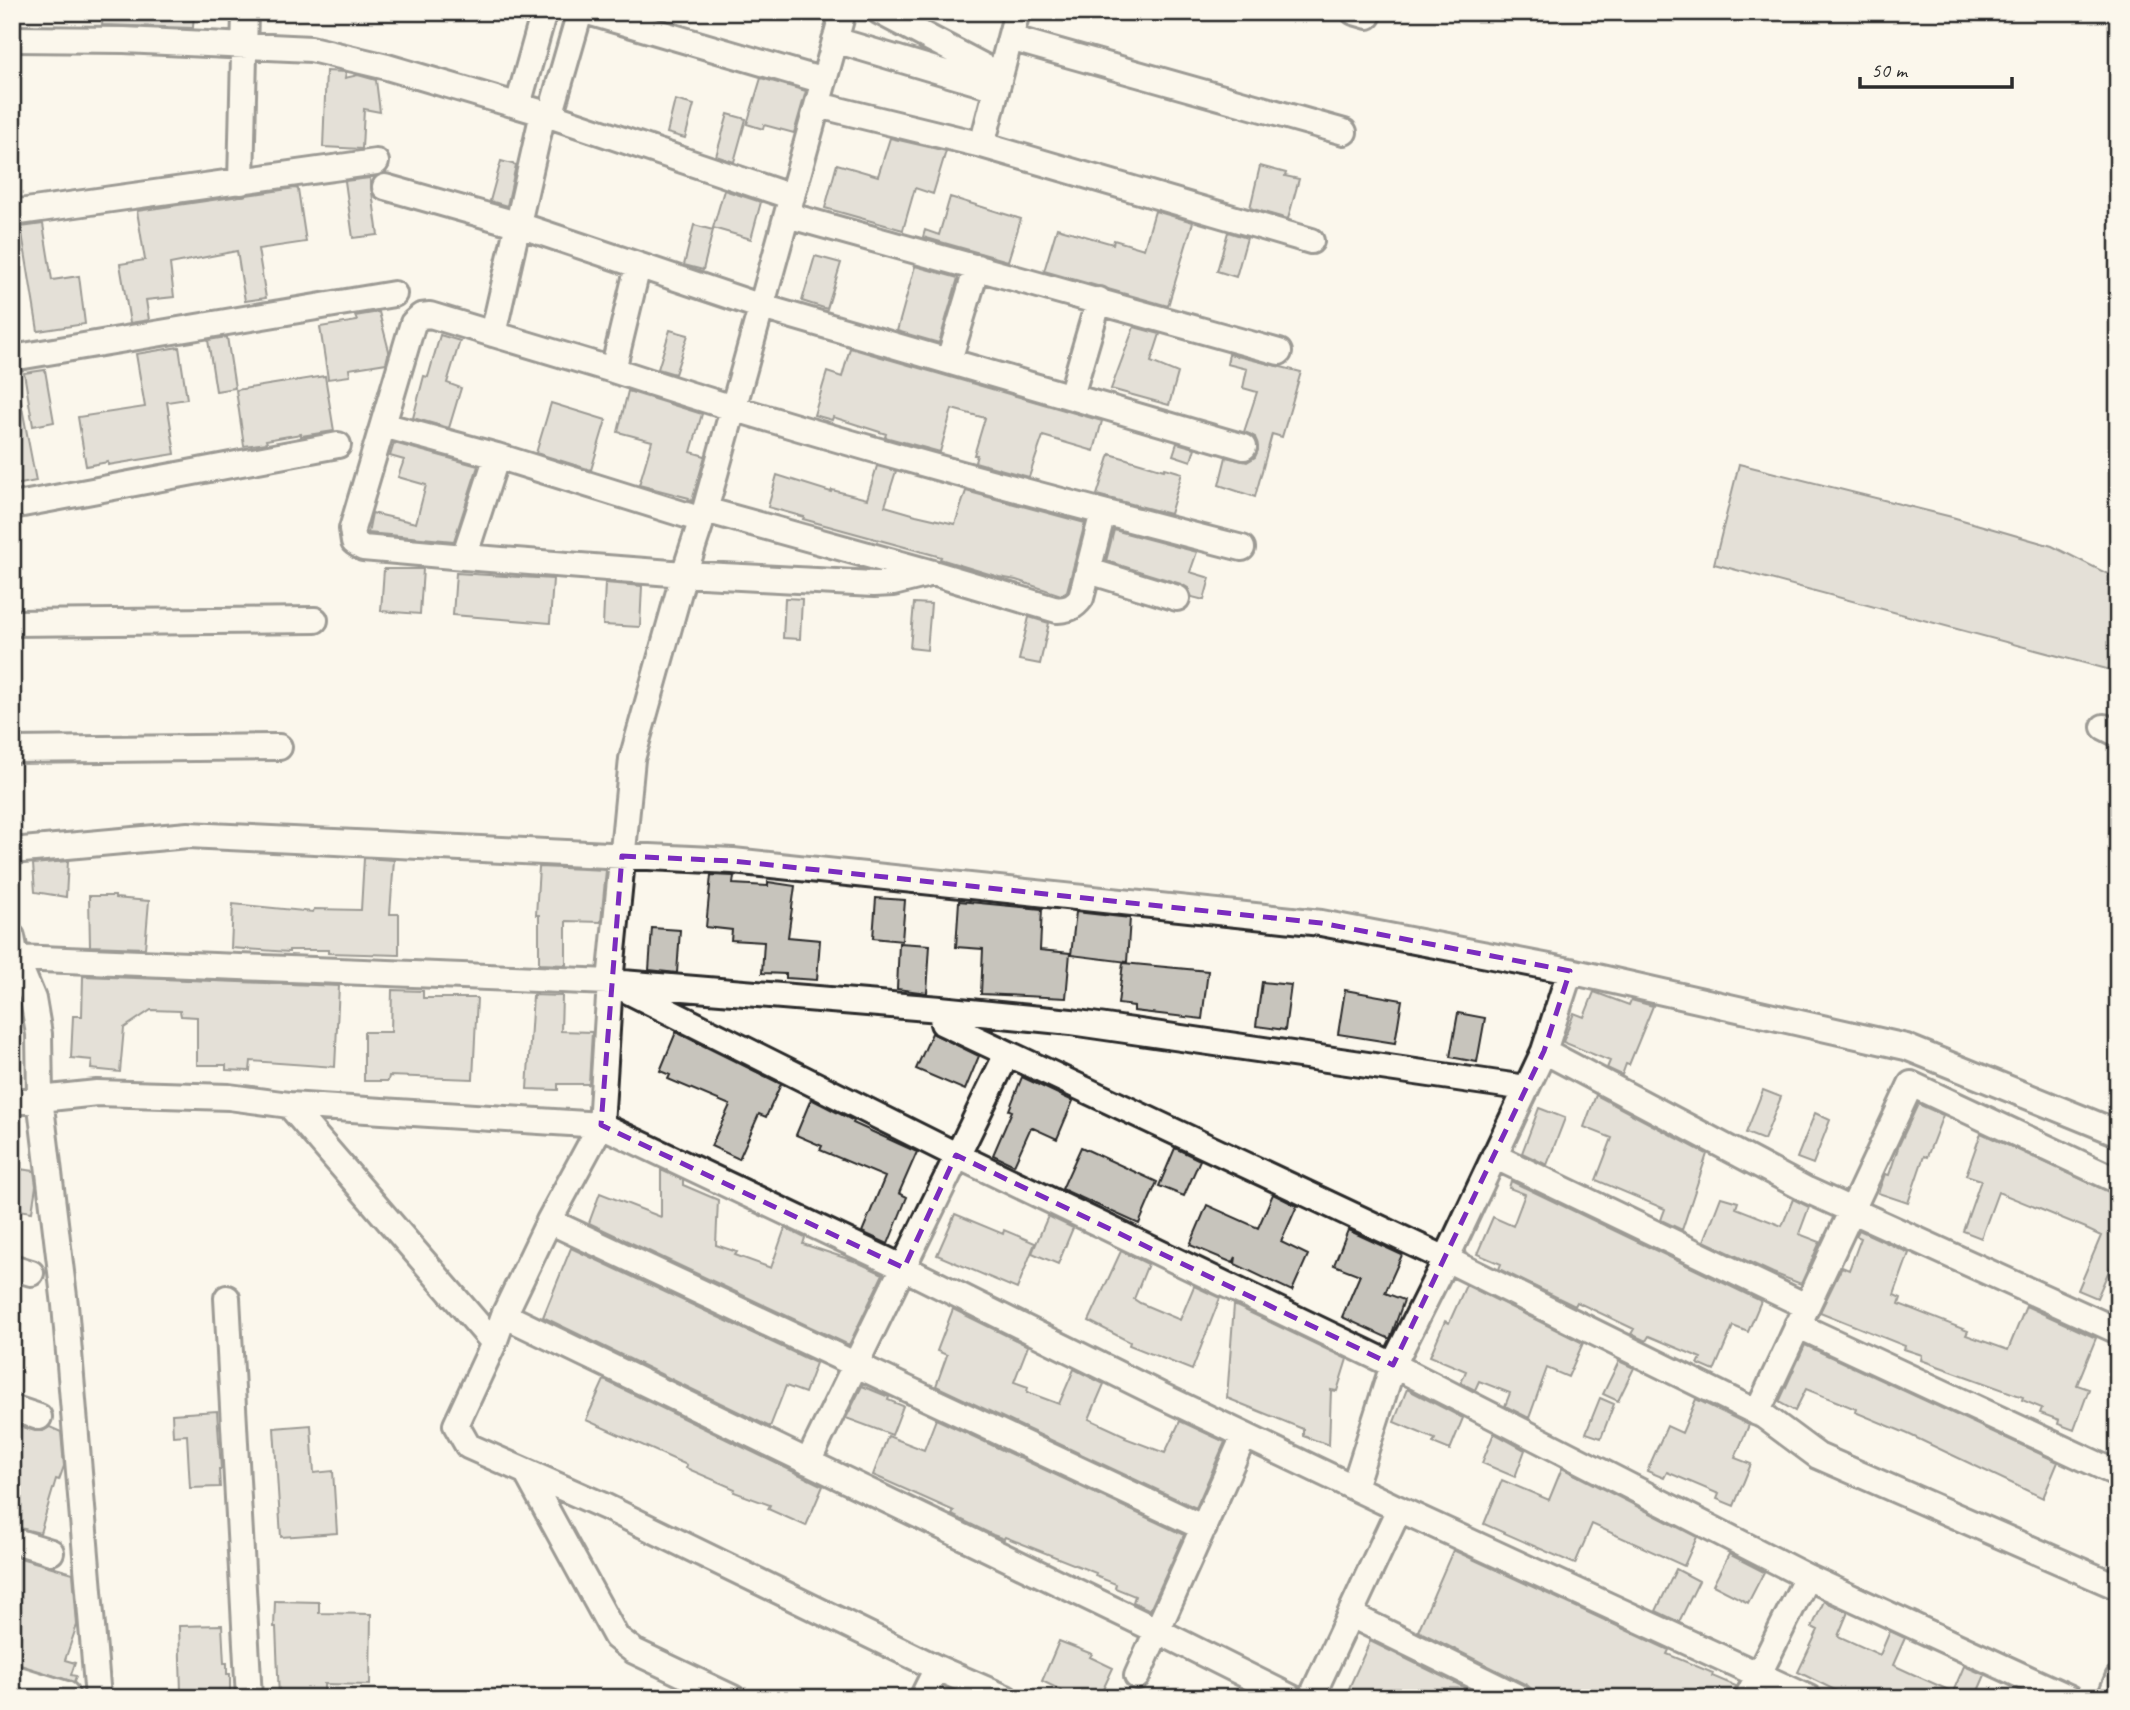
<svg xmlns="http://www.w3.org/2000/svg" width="2130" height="1710" font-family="Caveat,sans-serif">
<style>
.building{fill:#c7c4bc;stroke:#2b2b2b;stroke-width:2}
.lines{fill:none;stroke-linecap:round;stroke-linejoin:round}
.minor-casing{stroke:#2b2b2b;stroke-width:30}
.minor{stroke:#fbf7ec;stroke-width:24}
.marked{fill:none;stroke:#7b2cbf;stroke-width:5;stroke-dasharray:14 9;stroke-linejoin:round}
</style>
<rect width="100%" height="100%" fill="#fbf7ec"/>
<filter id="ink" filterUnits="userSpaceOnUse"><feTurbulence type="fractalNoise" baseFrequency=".0143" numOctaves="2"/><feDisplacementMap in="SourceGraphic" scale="14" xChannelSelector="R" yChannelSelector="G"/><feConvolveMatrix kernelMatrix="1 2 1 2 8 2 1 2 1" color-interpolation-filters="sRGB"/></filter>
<g filter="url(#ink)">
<path class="building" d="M103,12H194L193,28L102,25Z
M326,71L346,72L345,78L358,75L376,80L380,112L364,109L362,149L323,147Z
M761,78L806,91L794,133L764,125L763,129L747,124Z
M675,100L694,105L685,138L667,133Z
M728,114L746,119L734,162L716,156Z
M890,138L946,151L933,194L915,188L903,230L825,208L837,164L878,176Z
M501,161L516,165L507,206L490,201Z
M1260,166L1286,173L1285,176L1299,179L1288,219L1250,208Z
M370,178L378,235L353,238L345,181Z
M295,188L298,189L306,242L258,249L266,298L245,301L237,251L170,264L174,297L146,300L149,320L130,323L120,264L145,260L137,211Z
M724,190L761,202L751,239L713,228Z
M950,197L1021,219L1008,261L923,237L925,230L939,235Z
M1155,211L1193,222L1168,306L1044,271L1057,228L1113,244L1114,240L1144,249Z
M43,224L52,280L79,276L85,324L38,331L21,227Z
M694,225L713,230L703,270L684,265Z
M1228,232L1247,238L1236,277L1217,271Z
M815,256L841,263L827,309L802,301Z
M915,266L958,278L939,343L897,331Z
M379,312L389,351L386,363L349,369L350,376L328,379L320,327L357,321L355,316Z
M1134,327L1160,334L1151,362L1178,373L1169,405L1111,389Z
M670,330L688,335L675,374L658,369Z
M440,335L460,341L447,383L461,388L449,428L413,418L424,376L428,377Z
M227,337L235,388L216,391L208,340Z
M179,347L187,399L167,402L175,454L108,465V462L86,466L78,417L145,407L136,354Z
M850,348L1102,421L1094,451L1043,436L1029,477L975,462L977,455H974L985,418L952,409L940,452L885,437L886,434L833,417L832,420L814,415L827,372L842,377Z
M1229,354L1301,372L1282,437L1272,434L1255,497L1219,485L1226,457L1247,462L1255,457L1258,450L1255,437L1244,432L1257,392L1243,388L1247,369L1227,364Z
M45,370L54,422L33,426L24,373Z
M325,376L334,431L301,436V434L266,440L267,443L244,446L236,390Z
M628,391L702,414L691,452L705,456L692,501L688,500L689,498L639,485L652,441L618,432Z
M20,397L36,481L15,485L12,470V398Z
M551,403L606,420L591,470L536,453Z
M394,443L478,466L454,541L368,533L372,513L416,523L426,485L398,477L404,460L390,456Z
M1177,443L1195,448L1191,461L1173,455Z
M1110,454L1164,470L1165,468L1182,473L1170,514L1097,495Z
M1739,464L1952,517L2052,546L2118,579V672L1714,564Z
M877,466L896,471L885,506L916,515L955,524L966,491L1085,523L1067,591L1061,595L1016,580L999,577L940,559L941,557L803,519L804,517L768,507L777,475L831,492L832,490L867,499Z
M1114,530L1197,552L1190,572L1210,578L1204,600L1192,597L1188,588L1181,584L1106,561Z
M384,569H423L420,614L381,611Z
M456,573L553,579L550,623L453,615Z
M605,583L642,586L640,627L603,625Z
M785,598L802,599L800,639L783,638Z
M914,603L931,604L927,650L910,648Z
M1029,617L1049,623L1040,664L1019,660Z
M364,858L394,860L390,914H399V955L328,953V950H289V952L231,948L233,904L313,912L314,909L361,910Z
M68,861L66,897L35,892L33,864Z
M539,867L606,870L601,922L566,921V965L539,964V915H536Z
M711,875L734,876L733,884L768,886V882L795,886L788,937L820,940L817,980L786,978V974L762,973L764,942L731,940L732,930L706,927Z
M89,896H115V898L149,901L145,948L90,946Z
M876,898L905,900L902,941L873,938Z
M959,901L1042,909L1040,950L1070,953L1066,998L981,994L983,949L956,947Z
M1076,912L1130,918L1127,962L1071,955Z
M652,928L680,930L677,973L649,970Z
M899,943L930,945L927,993L897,989Z
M1123,963L1208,971L1202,1019L1134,1011V1006L1118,1004Z
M83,976L339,986L335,1067L251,1061L250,1071L226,1070V1065H197V1017L181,1016L180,1011L151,1010L124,1028L120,1072L91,1069L92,1060L71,1058L73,1016H82Z
M1262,982L1291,985L1285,1030L1256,1026Z
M392,990L423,991V998H477L473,1079L389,1076L388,1081H364V1032H391Z
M1345,990L1402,1000L1395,1043L1338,1034Z
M1594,992L1629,1005L1631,1000L1653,1006L1629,1065L1626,1064L1622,1075L1607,1068L1610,1061L1563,1042L1574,1013L1584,1017Z
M533,995L562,996L561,1031L592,1032L589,1084H558V1090L527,1089Z
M1458,1013L1485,1018L1477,1062L1450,1057Z
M676,1032L781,1084L766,1117L759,1114L739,1159L711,1146L730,1105L668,1079L670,1075L660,1071Z
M932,1033L979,1056L965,1090L916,1069Z
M1022,1077L1073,1101L1057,1139L1031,1127L1014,1165L993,1155L1012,1111L1009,1110Z
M1763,1090L1781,1097L1764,1140L1746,1133Z
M1596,1095L1707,1154L1682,1230L1661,1220L1665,1209L1596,1180L1612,1138L1584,1127Z
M811,1099L854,1121L853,1123L917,1152L899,1193L907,1197L888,1244L862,1232L885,1177L820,1150L822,1146L796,1135Z
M1918,1104L1943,1115L1927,1157L1924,1156L1908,1203L1878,1193L1885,1174L1889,1175L1899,1145Z
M1539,1108L1565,1118L1547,1165L1522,1153Z
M1815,1113L1830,1120L1813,1164L1797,1158Z
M1981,1133L2118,1196V1250L2097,1298L2078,1290L2101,1236L2086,1229V1228L1998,1192L1981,1238L1963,1231L1981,1180L1966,1175Z
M1081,1147L1157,1182L1139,1224L1062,1189Z
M1175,1148L1200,1160L1184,1196L1159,1186Z
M12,1168L34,1171L36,1186L32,1212L12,1209Z
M661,1170L683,1180V1185L718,1200L716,1245L737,1252L735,1255L771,1268L785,1228L805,1238L803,1244L857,1262L883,1274L849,1345L589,1223L600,1193L661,1217Z
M1511,1181L1761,1301L1748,1332L1733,1326L1714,1371L1698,1364L1701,1358L1649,1336L1646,1341L1631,1334L1634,1329L1577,1302L1575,1306L1499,1269L1501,1264L1477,1254L1493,1217L1513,1226L1525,1194L1509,1188Z
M1273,1194L1297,1206L1281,1242L1308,1255L1292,1291L1235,1264L1236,1257L1233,1263L1190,1245L1207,1205L1258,1228Z
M1721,1197L1738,1202L1736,1208L1782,1226L1793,1199L1809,1207L1799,1234L1820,1242L1801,1284L1773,1273L1704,1241Z
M955,1214L1003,1234L1004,1230L1035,1243L1017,1289L937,1255Z
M1048,1216L1073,1228L1058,1264L1032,1253Z
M1348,1230L1402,1255L1385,1293L1404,1300L1390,1339L1342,1317L1360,1275L1334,1265Z
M1859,1230L1909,1253L1894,1295L1901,1298L1899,1304L1968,1331L1966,1335L2008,1350L2026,1306L2096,1338L2077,1385L2089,1389L2074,1430L2058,1424L2059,1420L2040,1413L2042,1408L2022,1400L2023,1397L1921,1360L1922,1355L1904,1349L1905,1346L1820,1312L1842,1267L1849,1270L1861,1238L1856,1236Z
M571,1248L816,1363L805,1393L786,1386L770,1427L543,1317Z
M1121,1251L1148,1264L1134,1299L1140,1303L1180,1320L1194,1286L1220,1298L1192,1370L1129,1345L1130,1342L1089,1321Z
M1466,1285L1583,1343L1568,1377L1547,1368L1529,1418L1505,1406L1510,1393L1479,1381L1475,1390L1461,1383L1466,1371L1430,1356L1445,1321L1449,1323Z
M1234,1305L1347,1359L1337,1391L1331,1390L1329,1445L1303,1436V1429L1227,1398Z
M953,1309L1028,1346L1014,1382L1028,1387L1027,1392L1059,1404L1074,1369L1104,1384L1089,1419L1126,1436L1125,1438L1165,1453L1180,1421L1225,1442L1196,1508L936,1386L947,1355L937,1351Z
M1805,1345L2058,1462L2043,1498L1908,1434L1855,1412L1856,1409L1806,1389L1795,1411L1779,1402Z
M1619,1361L1634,1368L1618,1401L1603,1394Z
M604,1380L823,1486L806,1526L768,1509L770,1505L734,1492L735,1489L686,1468L687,1465L586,1420Z
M862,1386L889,1397L888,1400L903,1406L892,1435L846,1418Z
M1407,1389L1463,1418L1450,1450L1433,1443L1435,1439L1394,1422Z
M1600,1398L1614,1404L1601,1438L1586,1433Z
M1696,1399L1749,1425L1735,1458L1751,1464L1734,1506L1717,1499L1719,1494L1667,1472L1664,1478L1647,1471L1667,1426L1682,1433Z
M217,1411L221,1469H219L220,1487L190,1488L187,1435L173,1436L172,1414Z
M936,1419L1184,1535L1150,1610L1133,1602L1135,1596L1115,1588L1116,1584L1095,1576L1096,1573L1005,1537L1004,1539L993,1535L952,1515L954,1511L873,1475L888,1436L924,1450Z
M12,1424L35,1431H43L50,1427L61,1432L64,1466L59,1480L56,1479L40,1533L12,1526Z
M311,1425L314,1473L333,1471L337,1533L281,1537L274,1428Z
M1494,1433L1525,1450L1515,1477L1482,1463Z
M1562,1468L1697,1537L1684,1566L1592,1524L1575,1564L1484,1524L1502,1480L1549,1500Z
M1453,1550L1669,1650L1667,1654L1713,1673L1712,1676L1736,1686L1732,1698H1535L1533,1690L1527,1685L1418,1631Z
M1729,1554L1764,1572L1748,1603L1713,1585Z
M13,1556L73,1573L77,1625L65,1660L75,1663L71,1675L76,1676L74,1682L12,1663Z
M1676,1569L1699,1581L1679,1622L1656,1611Z
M275,1601L319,1602V1613L371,1614L370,1685L324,1684V1698H279L276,1627H274Z
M1824,1601L1848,1612L1838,1636L1880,1655L1890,1631L1905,1638L1893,1665L1917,1676L1953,1692L1964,1666L1985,1675L1975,1698H1851L1798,1672L1818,1630L1812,1627Z
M222,1625L224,1663H227V1674H230V1691L181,1692L179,1626Z
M1059,1641L1092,1654L1090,1657L1113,1668L1099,1698H1073L1060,1692L1061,1690L1042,1681Z
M1370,1641L1486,1698H1405L1391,1691L1388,1698H1350L1353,1690L1349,1688Z"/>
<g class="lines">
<g class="minor-casing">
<path id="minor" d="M588,12L824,81
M843,12L705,510L684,574L632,759L610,982L601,1125L549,1221L504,1315L494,1343L456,1425L468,1446L606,1507L937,1668L922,1698
M880,12L1000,75
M1017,12L1010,38L1344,132
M1354,12L1368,16
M12,39L124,40L311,49L387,67L543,113L493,334
M835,40L996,88
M518,105L544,12
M818,105L982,145L1010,38
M543,113L792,197
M550,116L580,12
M982,145L1311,241
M241,182L245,12
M385,187L516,224L762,307L1244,447
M12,213L376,162
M787,215L1279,352
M638,266L613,370C820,438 1031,494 1242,548
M12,358L394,294
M949,360L977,267
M1071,396L1099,300
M383,425L497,456L702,520
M497,456L464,557L684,574L874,584L893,583L933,573
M12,506L338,445
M705,510L933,573L1057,610C1068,609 1074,608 1081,598L1103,512
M464,557L363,548L354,542L352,529L413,323L421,316L430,315L613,370
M1089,571L1177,598
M12,623L315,620
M2104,727L2118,734
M12,750L279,747
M12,851L188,835L733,861L1321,923L1570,971L1906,1047L2118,1133
M12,937L16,958L33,999L39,1034L40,1098L65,1305L98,1698
M16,958L610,982L940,1009L1071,1022L1526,1088
M610,982L956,1155L1393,1365L1807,1577L2070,1698
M940,1009L943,1023L1446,1259L1764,1416L1818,1456L2118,1587
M1544,1051L1807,1190L2118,1331
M12,1102L97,1093L229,1097L289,1105L601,1125L904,1268L1162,1396L1399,1509L1809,1698
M289,1105L494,1343
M1494,1156L1806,1306
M549,1221L1204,1528
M12,1267L31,1273
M227,1298L249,1698
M504,1315L1158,1631L1292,1698
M1797,1325L2118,1474
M12,1408L39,1417
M1757,1413L1911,1084L2118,1181
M808,1462L1007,1054
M526,1472L616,1637L634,1651L733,1698
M1354,1487L1393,1365L1446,1259L1544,1051L1570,971
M12,1540L51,1552
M1351,1615L1520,1698
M937,1668L1006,1698
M1137,1676L1244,1436
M12,1677L66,1694
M1311,1698L1399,1509
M1747,1698L1807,1577
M2110,1698L2118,1678"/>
</g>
<use href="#minor" class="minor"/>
</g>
</g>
<path d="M0 0H2130V1710H0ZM622,856L733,861L1321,923L1570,971L1544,1051L1393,1365L956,1155L904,1268L601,1125Z" fill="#fbf7ec" fill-opacity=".55" fill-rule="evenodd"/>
<path class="marked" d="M622,856L733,861L1321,923L1570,971L1544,1051L1393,1365L956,1155L904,1268L601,1125Z"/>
<rect width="2130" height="1710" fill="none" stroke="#fbf7ec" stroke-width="42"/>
<rect x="21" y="21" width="2088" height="1668" fill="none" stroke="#2b2b2b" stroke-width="2.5" filter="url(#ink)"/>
<path d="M1860 77v10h152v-10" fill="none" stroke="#2b2b2b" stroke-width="3.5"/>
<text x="1871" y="77" font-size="21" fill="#2b2b2b" stroke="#fbf7ec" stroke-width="5" paint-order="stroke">50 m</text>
</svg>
